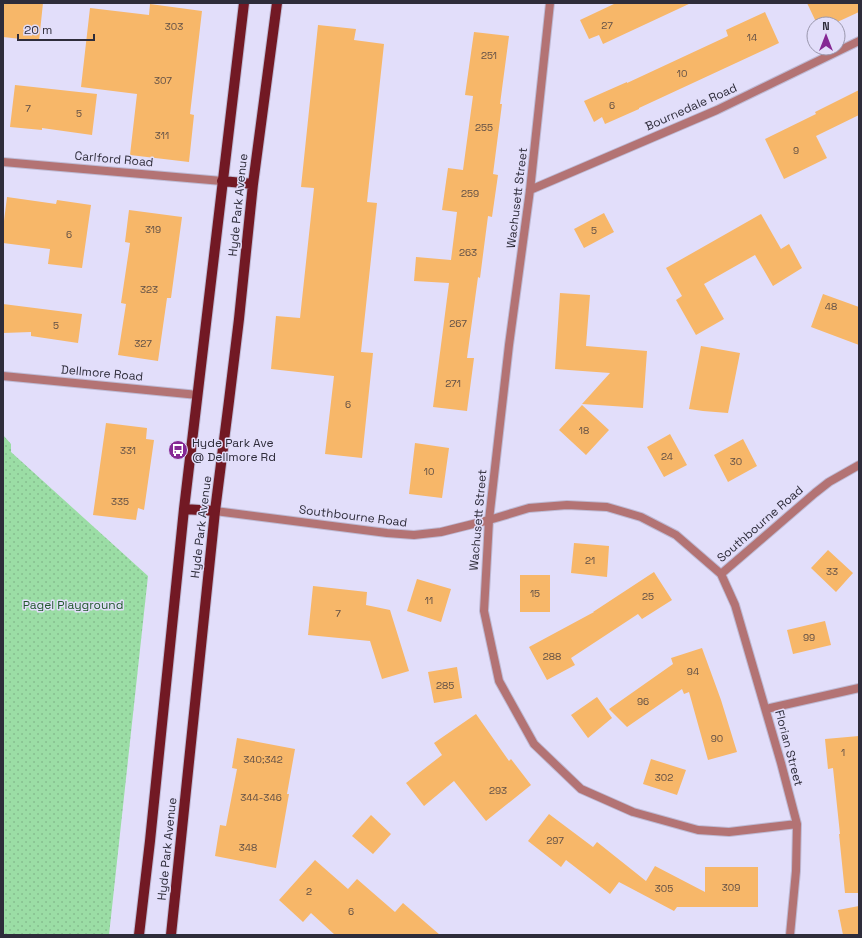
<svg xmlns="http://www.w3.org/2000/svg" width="862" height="938" font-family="'Space Grotesk',sans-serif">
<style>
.park{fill:url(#park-dots)}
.building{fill:#f7b769}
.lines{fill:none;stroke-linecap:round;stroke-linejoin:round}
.street-casing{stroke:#bebad4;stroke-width:10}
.primary-casing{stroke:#bebad4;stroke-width:12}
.street{stroke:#b37374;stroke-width:8}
.primary{stroke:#721924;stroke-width:10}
.labels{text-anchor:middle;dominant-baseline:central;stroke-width:3;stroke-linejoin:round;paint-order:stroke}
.number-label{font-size:10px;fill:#604f46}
.street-label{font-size:12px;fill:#2e2c3a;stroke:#e2defa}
.poi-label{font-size:12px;fill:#2e2c3a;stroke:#e2defa;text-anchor:start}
.park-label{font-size:12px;fill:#22582d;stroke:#e2defa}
</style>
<defs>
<pattern id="park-dots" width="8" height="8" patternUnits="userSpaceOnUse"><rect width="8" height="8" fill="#9bdda5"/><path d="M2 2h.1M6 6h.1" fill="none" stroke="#86be8f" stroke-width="1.8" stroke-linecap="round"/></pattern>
</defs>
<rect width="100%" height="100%" fill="#e2defa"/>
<path class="park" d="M3,435L11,444V452L148,576L109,935H3Z"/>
<path class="building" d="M3,3H43L39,41L3,37Z
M616,3H691L603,44L599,35L589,39L580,20Z
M807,3H859V12L833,24H817Z
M150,4L202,11L190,114L194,115L189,162L130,155L137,94L81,87L90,8L149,15Z
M765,12L779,43L639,108V109L605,124L602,117L594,122L584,101L627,82V83L728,36L726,30Z
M318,25L356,29L354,40L384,44L367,202L377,203L361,352L373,353L362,458L325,454L334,376L271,369L276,316L300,318L314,188L301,187Z
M474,32L509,36L500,104H502L493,174L498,175L492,217L488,216L480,278L478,277L467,358H474L467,411L433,407L449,283L414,281L416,257L451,260L457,212L442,210L448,168L463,170L473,96L465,95Z
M15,85L97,94L92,135L42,128V130L10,127Z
M859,90V115L816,136L827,158L784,179L765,139L816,114L815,112Z
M7,197L56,204L57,200L91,205L82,268L48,264L50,249L3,243V229Z
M129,210L182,217L171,298H167L158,361L118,355L126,304L121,303L130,243L125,242Z
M604,213L614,232L584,248L574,229Z
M761,214L781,249L789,244L802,268L773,286L755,255L704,284L724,319L696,335L676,300L682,296L666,268Z
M560,293L590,295L586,346L647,351L643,408L582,404L610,373L555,369Z
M823,294L859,307V345L811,327Z
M3,304L82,314L78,343L31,336V332L3,333Z
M701,346L740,353L728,413L703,411L689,409Z
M582,405L609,430L586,455L559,430Z
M106,423L147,428L146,439L154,440L144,510L138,508L136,520L93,515Z
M670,434L687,465L664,477L647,447Z
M743,439L757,466L728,482L714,455Z
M415,443L449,448L442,498L409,494Z
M574,543L609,546L607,577L571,573Z
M828,550L853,573L836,592L811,568Z
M654,572L672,600L642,619L638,614L571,658L575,665L547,680L529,647L594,612H593Z
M520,575H550V612H520Z
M417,579L451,589L441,622L407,611Z
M313,586L367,592L366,605L390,610L409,671L382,679L370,641L308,635Z
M825,621L831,645L793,654L787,630Z
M702,648L721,700L737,752L708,760L689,692L684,694L682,689L627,727L609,709L673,664L671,658Z
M457,667L462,698L434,703L428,672Z
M597,697L612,718L588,738L571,715Z
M476,714L509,761L511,759L531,785L486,821L454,781L424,806L406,783L442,755L434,743Z
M859,736V893H845L839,834H840L833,768L828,769L825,739Z
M237,738L295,749L287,794H289L276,868L215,856L220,825L226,826L237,769L232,768Z
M651,759L686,770L677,795L643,784Z
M549,814L593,847L597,842L646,881L655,866L705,892V867H758V907H677L674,911L619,882L610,894L566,860L561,867L528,841Z
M371,815L391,834L373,854L352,836Z
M315,860L348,889L357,879L395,912L403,903L440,935H335L311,913L303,922L279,900Z
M859,906V935H843L838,910Z"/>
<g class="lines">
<g class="street-casing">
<path id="street" d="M550,3L530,190L509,345L489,520L484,611L499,681L534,744L581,789L633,812L698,830L729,832L797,824
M3,162L222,181
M530,190L717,110L859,41
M3,376L198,395
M215,511L387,533L414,535L441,532L489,520L529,508L567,505L607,507L641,517L676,535L721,574L735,605L781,763L797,824L796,871L790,935
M721,574L815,493L829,482L859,465
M766,709L859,688"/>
</g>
<g class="primary-casing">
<path id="primary" d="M222,181L253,184
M184,509L215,511
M139,935L150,841L184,509L244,3
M171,935L215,511L229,401L239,319L253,184L277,3"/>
</g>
<use href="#street" class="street"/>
<use href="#primary" class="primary"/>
</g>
<defs>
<g id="bus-disc" transform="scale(1)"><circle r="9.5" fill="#852894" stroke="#e2defa"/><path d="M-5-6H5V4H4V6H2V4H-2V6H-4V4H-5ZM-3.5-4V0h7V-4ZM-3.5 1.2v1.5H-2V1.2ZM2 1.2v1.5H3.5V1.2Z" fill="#fff"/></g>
</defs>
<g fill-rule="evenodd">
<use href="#bus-disc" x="178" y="450"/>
</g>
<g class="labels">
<g class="number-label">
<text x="607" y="25">27</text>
<text x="174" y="26">303</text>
<text x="752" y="37">14</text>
<text x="489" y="55">251</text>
<text x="682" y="73">10</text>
<text x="163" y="80">307</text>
<text x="612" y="105">6</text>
<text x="28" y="108">7</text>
<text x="79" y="113">5</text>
<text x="484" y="127">255</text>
<text x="162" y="135">311</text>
<text x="796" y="150">9</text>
<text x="470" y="193">259</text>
<text x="153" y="229">319</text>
<text x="594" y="230">5</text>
<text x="69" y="234">6</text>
<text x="468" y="252">263</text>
<text x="149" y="289">323</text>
<text x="831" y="306">48</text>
<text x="458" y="323">267</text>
<text x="56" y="325">5</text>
<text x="143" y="343">327</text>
<text x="453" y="383">271</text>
<text x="348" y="404">6</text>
<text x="584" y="430">18</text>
<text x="128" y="450">331</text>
<text x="667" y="456">24</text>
<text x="736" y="461">30</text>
<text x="429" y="471">10</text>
<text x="120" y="501">335</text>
<text x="590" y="560">21</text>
<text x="832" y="571">33</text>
<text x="535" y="593">15</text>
<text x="648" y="596">25</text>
<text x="429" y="600">11</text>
<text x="338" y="613">7</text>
<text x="809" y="637">99</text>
<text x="552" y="656">288</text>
<text x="693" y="671">94</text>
<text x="445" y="685">285</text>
<text x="643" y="701">96</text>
<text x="717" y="738">90</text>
<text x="843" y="752">1</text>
<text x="263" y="759">340;342</text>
<text x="664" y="777">302</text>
<text x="498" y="790">293</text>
<text x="261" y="797">344-346</text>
<text x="555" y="840">297</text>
<text x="248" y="847">348</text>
<text x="731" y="887">309</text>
<text x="664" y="888">305</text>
<text x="309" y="891">2</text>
<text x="351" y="911">6</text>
</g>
<g class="street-label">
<text transform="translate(691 107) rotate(-24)">Bournedale Road</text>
<text transform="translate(114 159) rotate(5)">Carlford Road</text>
<text transform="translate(517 198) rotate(-83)">Wachusett Street</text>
<text transform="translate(238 205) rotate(-84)">Hyde Park Avenue</text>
<text transform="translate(102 373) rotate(5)">Dellmore Road</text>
<text transform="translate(353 516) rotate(7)">Southbourne Road</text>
<text transform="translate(478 520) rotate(-85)">Wachusett Street</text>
<text transform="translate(760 524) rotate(-41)">Southbourne Road</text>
<text transform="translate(201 527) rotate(-83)">Hyde Park Avenue</text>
<text transform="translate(789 748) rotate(75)">Florian Street</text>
<text transform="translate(167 849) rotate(-84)">Hyde Park Avenue</text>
</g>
<g class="poi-label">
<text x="192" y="443">Hyde Park Ave<tspan x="192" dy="14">@ Dellmore Rd</tspan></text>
</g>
<g class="park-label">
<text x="73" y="605">Pagel Playground</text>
</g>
</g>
<rect width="862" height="938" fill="none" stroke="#2e2c3a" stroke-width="8"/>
<g transform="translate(826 36)"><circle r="19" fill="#e2defa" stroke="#9a97ad"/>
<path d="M0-3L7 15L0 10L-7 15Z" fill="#852894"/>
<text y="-6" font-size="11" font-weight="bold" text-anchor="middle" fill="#2e2c3a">N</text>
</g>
<path d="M18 34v6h76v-6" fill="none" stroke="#2e2c3a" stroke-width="2"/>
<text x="24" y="34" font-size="12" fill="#2e2c3a" stroke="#e2defa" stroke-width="3" paint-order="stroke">20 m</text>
</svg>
